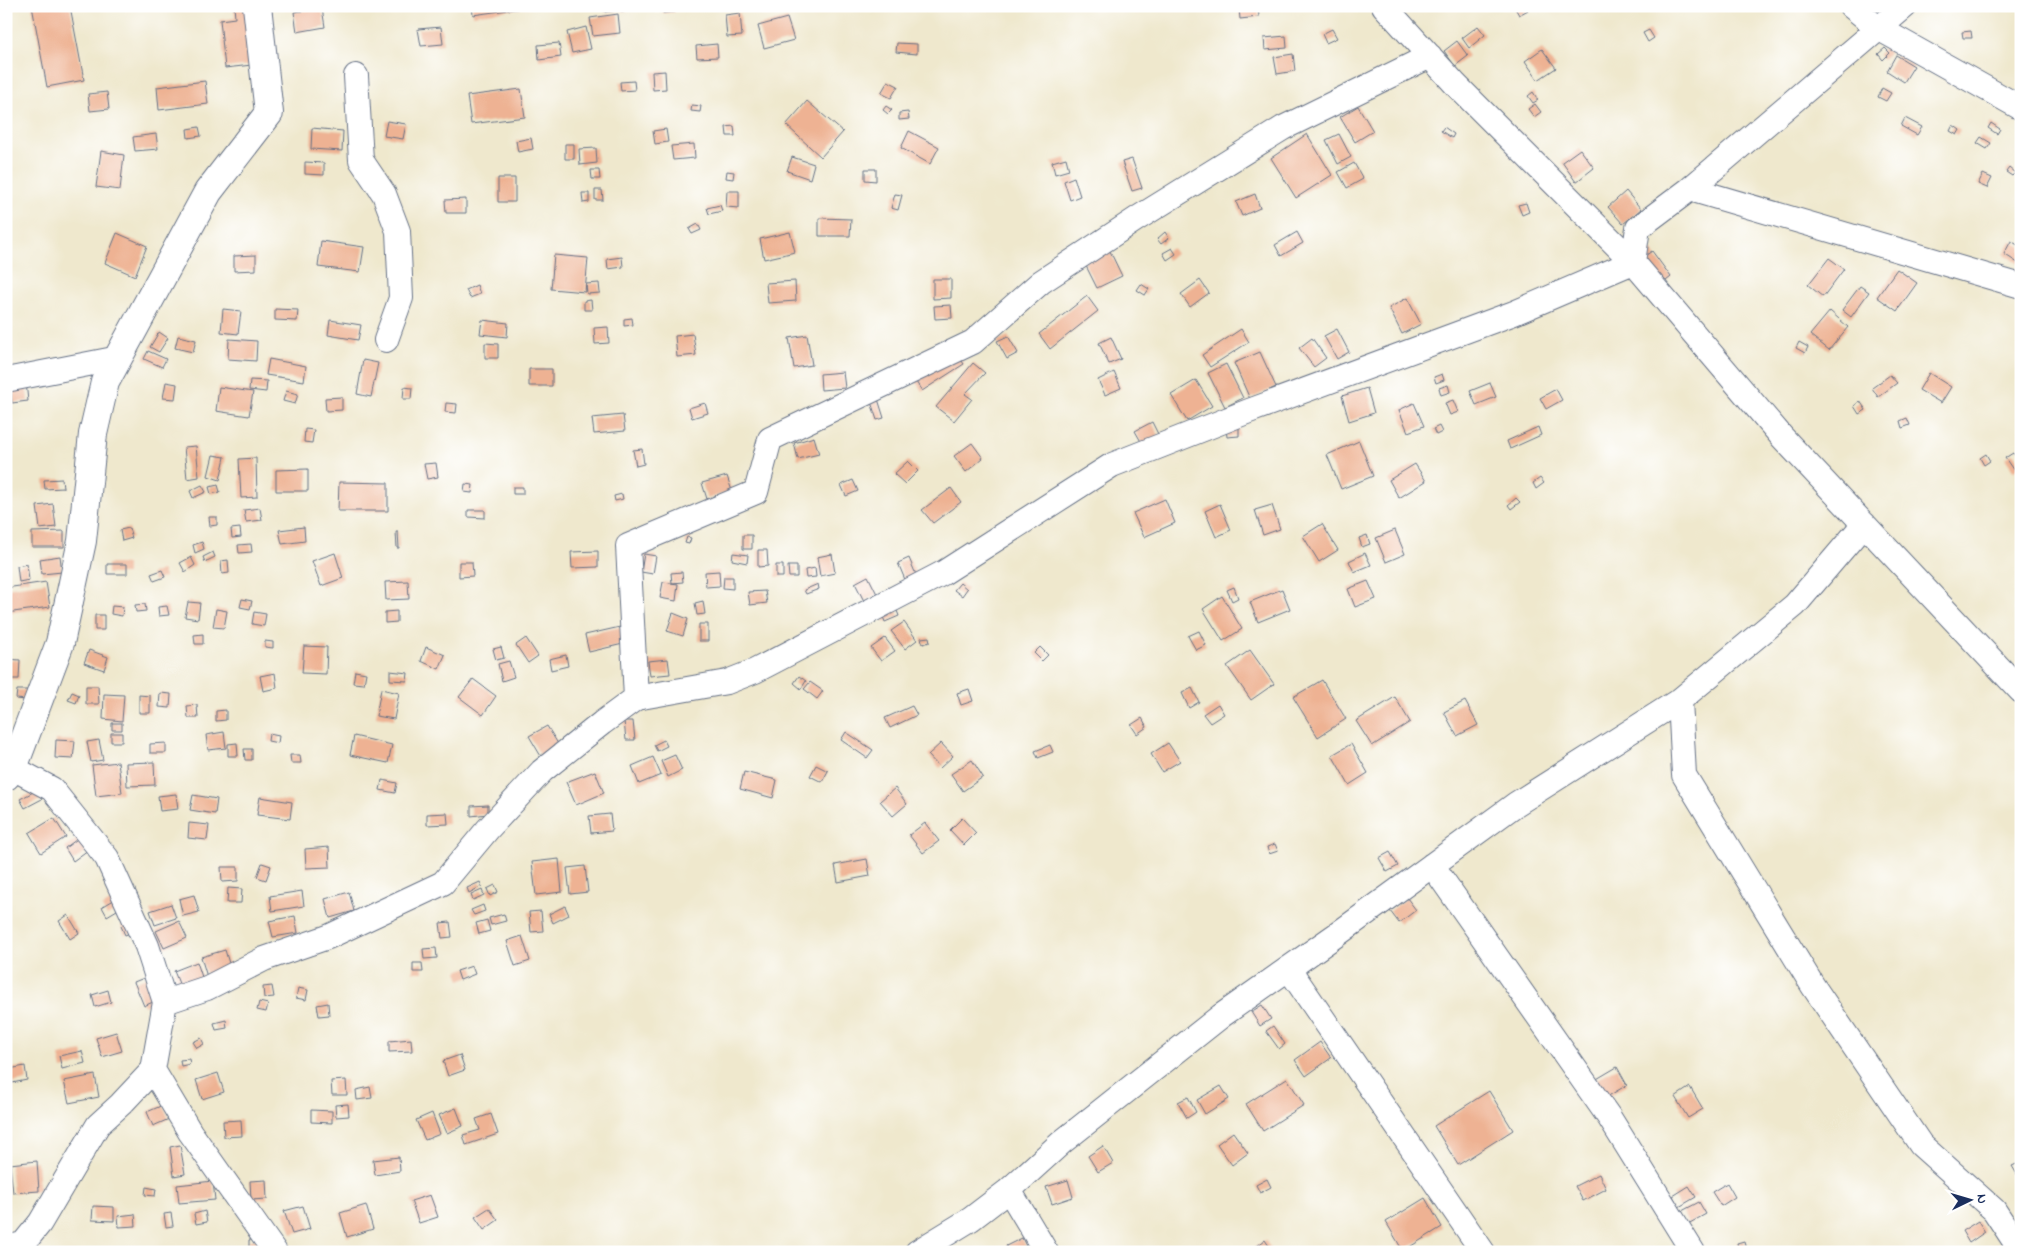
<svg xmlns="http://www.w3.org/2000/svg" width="2027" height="1258" font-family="'Indie Flower',sans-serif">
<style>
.building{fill:#eeb293}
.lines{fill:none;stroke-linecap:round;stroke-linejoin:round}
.minor-casing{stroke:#657085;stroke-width:26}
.tertiary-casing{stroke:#657085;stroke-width:30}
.minor{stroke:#fff;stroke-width:24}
.tertiary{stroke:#fff;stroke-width:28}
</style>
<rect width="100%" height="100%" fill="#fff"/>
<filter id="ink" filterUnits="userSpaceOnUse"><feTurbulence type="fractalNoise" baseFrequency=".02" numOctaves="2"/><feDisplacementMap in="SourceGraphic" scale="10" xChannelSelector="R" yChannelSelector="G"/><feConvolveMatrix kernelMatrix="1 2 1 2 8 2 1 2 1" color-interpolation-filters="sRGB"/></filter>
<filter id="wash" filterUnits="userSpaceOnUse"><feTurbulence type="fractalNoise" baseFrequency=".0096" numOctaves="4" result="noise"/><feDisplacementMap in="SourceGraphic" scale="20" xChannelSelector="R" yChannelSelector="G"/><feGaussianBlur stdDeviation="1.12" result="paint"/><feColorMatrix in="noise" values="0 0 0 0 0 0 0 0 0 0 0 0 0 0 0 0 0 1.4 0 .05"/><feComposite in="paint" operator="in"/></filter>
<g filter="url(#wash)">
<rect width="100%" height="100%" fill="#efe8cd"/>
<g id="blocks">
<path class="building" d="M32,6H70L84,80L47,87Z
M234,6H246L252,65L225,68L220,20L235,18Z
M472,6H529V7L473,15Z
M604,6H618V10L605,12Z
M621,6H650V9L621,11Z
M662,6H674L675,12L663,13Z
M1256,6H1258L1259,17L1240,19L1239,8Z
M1519,6H1526L1528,10L1519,15L1515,8Z
M322,8L325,27L297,32L294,12Z
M740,13L742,36L727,37L725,15Z
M618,14L620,33L593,36L590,18Z
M787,18L794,40L764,48L758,26Z
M1478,26L1485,35L1469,48L1462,38Z
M441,27L443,44L421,46L418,29Z
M586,27L591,49L572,53L567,32Z
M1332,29L1337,38L1326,43L1322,34Z
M1649,30L1654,38L1648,42L1643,33Z
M1971,31L1972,38H1963L1962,32Z
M1286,36L1287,48L1265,50L1264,38Z
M1457,41L1468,56L1455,66L1444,51Z
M559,43L561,57L539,60L538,45Z
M897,43L917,44V54L896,52Z
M717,44L718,57L697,58L696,46Z
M1885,48L1890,53L1883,60L1878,54Z
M1542,49L1556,68L1538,80L1525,61Z
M1293,54L1295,71L1277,74L1274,57Z
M1896,55L1914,66L1904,82L1887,71Z
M665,71L666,89L653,90L652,72Z
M205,81L208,104L159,110L157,87Z
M634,81L635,90L621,91L620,82Z
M888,81L898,86L891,98L881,93Z
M1882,88L1891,93L1886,101L1878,97Z
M521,89L525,117L471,124L467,96Z
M107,92L109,109L90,111L88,94Z
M1533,92L1538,100L1533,103L1528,96Z
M807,101L843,132L821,157L786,125Z
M1535,104L1541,112L1534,117L1528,109Z
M692,105L701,106L700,112L691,111Z
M886,106L892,110L888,114L883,110Z
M1358,106L1373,131L1355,142L1340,117Z
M908,112L909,119L899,120V113Z
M1905,118L1922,127L1917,135L1901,126Z
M387,121L406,124L403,139L384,136Z
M1991,123L2000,129L1997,134L1988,128Z
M1953,125L1960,130L1957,135L1950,131Z
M734,126L735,136H727L726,127Z
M199,127L201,136L188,138L187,129Z
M1444,127L1454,134L1452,138L1441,131Z
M312,128L343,131L342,151L311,149Z
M666,129L668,142L655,144L653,131Z
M909,131L939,147L930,164L901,148Z
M156,134L158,149L135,151L133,137Z
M1307,134L1332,175L1296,198L1271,158Z
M1339,134L1351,157L1338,164L1326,140Z
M1981,137L1991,143L1987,149L1977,143Z
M531,138L533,149L518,152L516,141Z
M565,144H574V159H565Z
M694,144L695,158L673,160L671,146Z
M596,148L597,163L580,165L579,149Z
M1580,149L1594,168L1576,182L1562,162Z
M101,151L124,155L120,190L96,187Z
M792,157L814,164L810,179L787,171Z
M1066,158L1069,170L1055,174L1052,162Z
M1132,159L1142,188L1132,191L1122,162Z
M305,162L324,163V175L305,174Z
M1354,163L1363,179L1347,188L1338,172Z
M2009,168L2015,173L2012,176L2006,172Z
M865,169H876V181L865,180Z
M591,170H599L600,179H592Z
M727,171L734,172L733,179L726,178Z
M1983,174L1992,178L1987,188L1978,184Z
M1074,177L1080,196L1070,200L1064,181Z
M498,178H515V202H498Z
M595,190H602L603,200H595Z
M727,191H739V208L726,207Z
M1626,191L1641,209L1623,224L1608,207Z
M582,193H589V202L583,203Z
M895,194L902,195L898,210L891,208Z
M1255,194L1260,208L1242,216L1236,202Z
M466,199V213H446L445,200Z
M1526,203L1529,212L1522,215L1518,205Z
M720,205L722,211L709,214L707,208Z
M819,218L851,219L850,236H819Z
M698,224L701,230L692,234L689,229Z
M790,232L795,252L764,259L760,239Z
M1165,232L1169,238L1161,244L1157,239Z
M1297,232L1303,243L1281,256L1275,245Z
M117,233L147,246L135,276L105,263Z
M321,241L364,247L360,272L318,267Z
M2011,241L2021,247V265L2004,254Z
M1172,248L1176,254L1167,260L1163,253Z
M1109,249L1122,276L1097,288L1084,262Z
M1652,251L1671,277L1661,285L1642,258Z
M256,255V270L234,271V256Z
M554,255L588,258L585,292L551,289Z
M622,257L623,267L608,269L607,259Z
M1829,258L1844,269L1823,297L1808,285Z
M1897,269L1917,283L1897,311L1877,297Z
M933,279H951V298L933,299Z
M1200,280L1209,293L1190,307L1181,294Z
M795,281L796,301L768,303L766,283Z
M599,283L600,293L587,294L586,284Z
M1141,284L1149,289L1145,295L1137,290Z
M477,285L480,294L470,298L466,290Z
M1860,286L1869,292L1851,317L1842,310Z
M1087,296L1098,311L1050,349L1039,334Z
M1407,298L1421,324L1402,334L1389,308Z
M591,300L592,310H584V301Z
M951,305L952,318L935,319L934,306Z
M223,309L241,311L238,334L221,332Z
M275,309L298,310L297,321L275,320Z
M1830,311L1848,327L1829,350L1810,335Z
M632,318L633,325L624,326V319Z
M330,320L361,325L358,340L328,335Z
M482,320L508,323L507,337L480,334Z
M608,327L609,343L595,344L594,328Z
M1241,329L1249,342L1210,367L1202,355Z
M1337,329L1349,352L1337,359L1324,336Z
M159,332L168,338L159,352L150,347Z
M693,334L696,355L677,357L675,336Z
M807,335L812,365L794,368L789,338Z
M178,336L196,340L193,352L175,348Z
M1008,336L1018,353L1007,359L997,341Z
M1111,337L1121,359L1109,364L1099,343Z
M1312,338L1326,358L1314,367L1299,348Z
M229,339L257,341L256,361L228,359Z
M1799,342L1808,347L1805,353L1796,348Z
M485,343L498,344V358H485Z
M148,351L166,359L162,367L144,359Z
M956,352L964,364L922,391L914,379Z
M1260,352L1276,387L1250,399L1234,363Z
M269,359L306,366L304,381L266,375Z
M363,360L378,363L371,397L357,394Z
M973,363L985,373L965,394L972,399L954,421L936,407Z
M1226,364L1243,398L1225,407L1208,373Z
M529,369H552V386H529Z
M843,372L845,388L821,390L820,374Z
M1114,372L1121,388L1105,395L1098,380Z
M1929,373L1951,387L1941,403L1919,390Z
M1442,374L1444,380L1436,383L1434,377Z
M1890,375L1897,383L1878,397L1872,388Z
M250,380L267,381L266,392L249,390Z
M1196,380L1212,406L1187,421L1171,395Z
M26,382L28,401L12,403L10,384Z
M166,382L177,384L175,399L163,398Z
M1490,383L1496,397L1476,405L1470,391Z
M1448,385L1450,392L1441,395L1439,388Z
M219,387L253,392L249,416L216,411Z
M404,387L412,388L411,399H403Z
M1367,388L1374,413L1349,421L1342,396Z
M1556,389L1562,400L1546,409L1540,398Z
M286,391L298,394L295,404L283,401Z
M342,397V410L326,411L325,398Z
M878,399L884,418L877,420L871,402Z
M1453,400L1458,412L1450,415L1445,403Z
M1860,401L1866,410L1859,414L1854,406Z
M446,403L457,404L456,413L445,412Z
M705,403L708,413L692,418L689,408Z
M1414,403L1424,426L1408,432L1399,410Z
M623,415L625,431L594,434L592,418Z
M1907,418L1910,425L1902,428L1900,421Z
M1152,422L1159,436L1143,445L1135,431Z
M1439,426L1442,432L1436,435L1433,429Z
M1239,427V436L1227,437L1226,428Z
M1538,427L1541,435L1510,449L1507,441Z
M305,429L314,430L312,443L304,442Z
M814,437L819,454L798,459L794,443Z
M1359,441L1373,476L1341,489L1327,455Z
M972,443L983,458L966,472L954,456Z
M196,446L199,477L187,479L184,447Z
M642,449L644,464L636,466L633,450Z
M2013,453L2021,463V465L2014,471L2005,458Z
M1986,454L1990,461L1984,465L1980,458Z
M213,455L225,457L220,480L208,476Z
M256,458L257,497L241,498L239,459Z
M908,461L918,471L905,484L894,474Z
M436,463L438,477L427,479L424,464Z
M1415,464L1426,481L1399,498L1389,480Z
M308,469V491H276V470Z
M727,476L732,491L707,499L702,483Z
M1540,478L1544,483L1536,489L1533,483Z
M62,479L63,488L45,489L44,480Z
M853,480L858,491L846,496L841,485Z
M339,482L388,483V511H338Z
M465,484L473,485L472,493L464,492Z
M202,485L206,492L193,498L190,491Z
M218,485L220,492L211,494L209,487Z
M513,487H523V494H513Z
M951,488L961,502L933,523L922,510Z
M622,494L623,499L615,501L614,496Z
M1516,498L1520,502L1511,509L1508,505Z
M1165,499L1175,523L1144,537L1133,513Z
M53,504L56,527L40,529L37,506Z
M1220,504L1231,530L1216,537L1205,511Z
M1272,505L1280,529L1263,535L1255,510Z
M260,508L262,520L246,522L244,510Z
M468,510H485V518L468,517Z
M209,517H217V525L210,526Z
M1322,524L1338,550L1319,562L1303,536Z
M304,527L305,541L282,544L279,530Z
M129,528L132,538L122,541L120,530Z
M240,528L241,537L232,538L231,529Z
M1395,530L1405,554L1386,562L1376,538Z
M64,531V547H32V532Z
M396,532H398L399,548H397Z
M743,535H752V549H743Z
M1367,535L1370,544L1362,547L1359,538Z
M687,537L691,538L689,544L685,543Z
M202,542L204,549L195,553L193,545Z
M251,544L252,552L239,553L238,545Z
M758,550H767L768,566L758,567Z
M598,551V567L572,568L571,552Z
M213,552L215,557L205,562L203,557Z
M335,553L343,578L321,586L312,561Z
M733,553L748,555L747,563L732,560Z
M1365,553L1371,565L1354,572L1349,561Z
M644,554L656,556L653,574L641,572Z
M832,554L835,573L820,576L817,557Z
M60,556L62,572L42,574L40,559Z
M191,557L195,565L185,572L180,563Z
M909,558L917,577L906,582L898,563Z
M228,560L229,573L222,574L221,561Z
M459,562H472L473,576L459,577Z
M27,564L29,580L19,582L17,566Z
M107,564H127V574H107Z
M776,565H783V577H776Z
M788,566H797V577H789Z
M815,568L816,577L806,578L805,570Z
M162,570L165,577L154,581L151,574Z
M719,571L720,586L706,587L705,572Z
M682,572L683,582L672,583L671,573Z
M868,576L877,594L864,601L855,583Z
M724,577H733V589L723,588Z
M408,581L409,599L386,600L385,582Z
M1368,581L1376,599L1355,607L1348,589Z
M46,582L50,607L6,613V588Z
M663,582L678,584L676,601L660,598Z
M960,583L967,589L962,596L954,590Z
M818,584L819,589L806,594L804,590Z
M1234,587L1238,598L1232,601L1227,590Z
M1282,589L1290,609L1258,622L1250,602Z
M765,591L767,603L750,605L748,592Z
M1222,596L1242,629L1223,641L1203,609Z
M242,599L252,601L250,609L240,607Z
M703,601L705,614L697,615L695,603Z
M188,602L200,603L198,619L185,617Z
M894,603L899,616L885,622L880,609Z
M145,604L146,611L136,612L135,605Z
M112,606L123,607L122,616L111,614Z
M167,606L169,615L159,616L158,607Z
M216,609L227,611L224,628L213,627Z
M397,611V622L385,623V612Z
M254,612L266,614L264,626L252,624Z
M673,613L688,619L683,636L667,631Z
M95,615H104V630H95Z
M904,622L917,640L905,649L891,631Z
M699,624H708V641H699Z
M620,627L623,644L589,652L585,635Z
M1199,631L1206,645L1196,650L1188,636Z
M203,634V644H195L194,635Z
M929,637L930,642L923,644L921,638Z
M526,638L538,656L528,663L516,645Z
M885,638L895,651L881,661L871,648Z
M265,641L273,642V648L265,647Z
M304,646L327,647L326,674L302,673Z
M426,647L445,655L439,669L421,661Z
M501,647L504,658L496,660L493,649Z
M1040,647L1048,655L1042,661L1034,653Z
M89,650L108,657L104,670L84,663Z
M1250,650L1274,684L1251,700L1227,666Z
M566,655L568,666L551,670L549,659Z
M6,659L20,660L19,679H6Z
M668,659L670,674L650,676L648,661Z
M509,661L514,677L502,681L498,664Z
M355,671L366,673L364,684L353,683Z
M390,671L408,673L407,681L390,680Z
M275,673L277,688L263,691L260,676Z
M799,676L806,681L801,689L794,683Z
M473,679L496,696L483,715L459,697Z
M1322,680L1346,719L1318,737L1293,697Z
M810,682L823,691L817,699L804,689Z
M86,686H98L99,704H86Z
M1192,688L1199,702L1189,708L1182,693Z
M381,689L399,693L394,719L376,716Z
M969,689L973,701L961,705L957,693Z
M17,690H28L27,700L16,699Z
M72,692L79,695L76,703L68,700Z
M160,693L171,694L170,708L159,707Z
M104,694L124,695L122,721L103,719Z
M139,695L150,696V713H139Z
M1395,697L1410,722L1372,746L1356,721Z
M1465,701L1478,725L1457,736L1444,712Z
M1218,704L1224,714L1210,723L1203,714Z
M197,705L198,718H188L187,706Z
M912,706L917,715L890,728L885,718Z
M226,710V720L216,721V711Z
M1142,718L1147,727L1137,734L1131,725Z
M624,721H633L635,740H626Z
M112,723H122V730H112Z
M547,726L560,747L542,758L529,736Z
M224,732L226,748L208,750L206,735Z
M846,732L873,750L867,758L841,740Z
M111,733H122V742H111Z
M269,734L279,736L278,743L268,741Z
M354,736L392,745L388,763L350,755Z
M56,740L75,741L73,759L55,758Z
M99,740L103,760L91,762L87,742Z
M664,740L667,746L657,751L654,745Z
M166,743V753H150V744Z
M237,743L238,756H228V744Z
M941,743L953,756L940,768L928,755Z
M1168,743L1180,761L1162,772L1151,754Z
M1351,744L1368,773L1349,785L1332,755Z
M1050,745L1053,752L1038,758L1035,751Z
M244,749H252V760H245Z
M290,755H300L301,763H291Z
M675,755L682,770L668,777L661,761Z
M653,757L661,775L639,784L632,766Z
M972,760L983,777L963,791L951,774Z
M118,762L122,793L96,796L92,765Z
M154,762L155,785L127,786L126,763Z
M816,765L828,771L822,782L810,776Z
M595,771L604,793L576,805L566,782Z
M744,772L777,780L773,798L740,789Z
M382,780L397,783L395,793L380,790Z
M895,788L907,804L893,816L880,801Z
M37,790L42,799L25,808L20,799Z
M176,794L178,809L160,811L158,796Z
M193,795L217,799L215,814L190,810Z
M260,797L292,802L290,819L257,815Z
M488,805V814L471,816V806Z
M447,813L448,824L427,825V814Z
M610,814L612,831L591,833L589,816Z
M54,818L66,837L41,853L29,833Z
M962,818L976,833L964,845L950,830Z
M189,823L209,825L207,840L188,838Z
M925,823L939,841L923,853L909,835Z
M80,837L88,850L73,861L65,848Z
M1275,844L1278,851L1269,854L1267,847Z
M329,847L330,867L306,868L305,849Z
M1390,852L1398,866L1387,872L1379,858Z
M559,859L562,892L536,895L532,862Z
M867,859L870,876L838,882L835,865Z
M262,863L271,866L266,880L257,877Z
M585,866L588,892L570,894L567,868Z
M221,867H238V881L222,882Z
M480,882L482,886L469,893L467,888Z
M495,885L498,892L490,896L487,889Z
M228,888L242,889L241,903H227Z
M482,890L484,895L473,900L471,895Z
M302,891L304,906L272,911L270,896Z
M349,892L354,911L330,918L325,899Z
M194,895L199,912L183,916L179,899Z
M117,898L122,907L107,916L102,907Z
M1407,898L1416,910L1399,923L1390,911Z
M171,904L176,918L155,925L150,911Z
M483,905L485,911L474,915L471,910Z
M565,906L569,915L553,923L549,914Z
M541,911L543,931L531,932L529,912Z
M504,914L506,921L491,925L489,918Z
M68,915L79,933L70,939L59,921Z
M295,916L298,933L273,937L269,921Z
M487,920L490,931L479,934L476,923Z
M179,921L187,938L164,948L156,931Z
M450,922L452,937L442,938L440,923Z
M127,923L132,932L125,935L121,926Z
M522,936L530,961L515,966L507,941Z
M436,948L437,958L424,959L423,949Z
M225,950L231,970L207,977L201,957Z
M197,962L202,977L180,986L174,971Z
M413,963H422L423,972H413Z
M472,966L475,974L460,980L457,971Z
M154,974L164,997L144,1006L134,982Z
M272,986L274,997L264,998L263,987Z
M298,988L308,990L306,1000L296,998Z
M108,990L111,1002L95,1007L92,995Z
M259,1002L268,1004L266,1012L257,1010Z
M328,1003L329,1015L319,1016L317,1005Z
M1262,1005L1271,1019L1260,1026L1251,1012Z
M226,1020L227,1028L216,1030L214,1023Z
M1273,1026L1285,1044L1279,1049L1266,1031Z
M116,1032L122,1051L102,1057L96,1038Z
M201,1038L204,1044L197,1048L193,1042Z
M411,1039L412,1051L389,1052V1041Z
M1320,1042L1331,1058L1306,1076L1295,1060Z
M82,1051L85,1063L62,1069L59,1056Z
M460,1055L465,1070L448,1076L443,1061Z
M189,1059L190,1064L181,1066L180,1060Z
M25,1066L27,1080L12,1083L9,1069Z
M1617,1067L1627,1085L1605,1098L1595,1080Z
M218,1073L224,1092L202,1099L196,1080Z
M95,1075L99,1097L69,1103L64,1081Z
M1287,1078L1304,1105L1263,1131L1246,1104Z
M346,1080L347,1095H332L331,1081Z
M1221,1086L1229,1099L1205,1114L1197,1100Z
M370,1087L372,1098L357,1100L356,1090Z
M1690,1087L1703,1109L1688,1118L1675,1097Z
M1489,1091L1513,1130L1458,1165L1434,1126Z
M1188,1097L1196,1112L1187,1118L1178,1102Z
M348,1104L349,1116L336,1117L335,1105Z
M163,1105L169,1119L153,1126L147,1112Z
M456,1108L463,1126L447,1133L439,1115Z
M311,1110L332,1111V1123L311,1122Z
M432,1113L440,1134L425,1140L416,1120Z
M491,1114L498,1134L466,1145L463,1135L480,1130L476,1119Z
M241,1120L242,1136L224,1137L223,1121Z
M1233,1132L1248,1153L1232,1165L1217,1144Z
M180,1145L185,1174L174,1176L170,1147Z
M1103,1146L1113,1163L1098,1172L1088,1156Z
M399,1157L400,1171L375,1175L373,1160Z
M37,1161L39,1191L13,1193L10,1164Z
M2021,1162V1181L2012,1166Z
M1599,1174L1606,1189L1583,1201L1575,1186Z
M1267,1179L1271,1187L1260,1193L1256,1185Z
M266,1180L267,1199L251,1200L250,1181Z
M1068,1180L1073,1197L1052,1204L1046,1187Z
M213,1181L215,1200L179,1203L177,1185Z
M1727,1183L1735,1197L1721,1206L1712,1192Z
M1689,1186L1696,1197L1679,1207L1673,1196Z
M146,1187L156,1189L155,1196L145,1195Z
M430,1195L438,1217L419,1223L411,1201Z
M1425,1198L1442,1227L1403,1251L1386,1222Z
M1699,1202L1706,1214L1688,1224L1682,1211Z
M366,1205L373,1229L347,1237L340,1213Z
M93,1206L114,1207V1221L92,1220Z
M303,1206L310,1229L292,1234L284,1211Z
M489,1208L498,1220L484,1230L475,1217Z
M205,1211L207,1222L196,1224L194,1214Z
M171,1213L173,1226L166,1227L164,1214Z
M135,1214L136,1226L119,1227L118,1216Z
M1978,1221L1985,1232L1969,1243L1962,1231Z
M1022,1238L1026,1246L1014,1252H1009L1006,1246Z
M249,1240H263V1252H249Z
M1265,1240L1273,1252H1255L1253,1249Z
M1744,1241L1747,1252H1739L1737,1243Z"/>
</g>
</g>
<g filter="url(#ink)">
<use href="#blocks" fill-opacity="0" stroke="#657085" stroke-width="1"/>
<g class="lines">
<g class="minor-casing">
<path id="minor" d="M1384,6L1456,85L1633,262L1782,437L2021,691
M1851,6L1878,28L2021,108
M356,76L361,160L384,194L398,231L401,298L386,340
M1690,189L2021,286
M6,380L119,358
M636,698L628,546L756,492L770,439L973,342L1041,282L1138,218L1283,128L1430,56
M1680,700L1684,775L1813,986L1921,1145L1994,1210L2021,1251
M13,768L52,789L107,858L147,946L165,1002L153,1070L190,1132L275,1252
M1432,865L1609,1117L1693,1252
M1289,969L1483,1252
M165,1002L207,988L264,959L328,937L443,883L488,829L542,771L602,723L636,698L727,682L755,671L943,573L1112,465L1249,411L1514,313L1633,262L1638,228L1690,189L1905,6
M1009,1190L1046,1252
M6,1248L23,1244L40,1223L98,1125L121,1104L153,1070
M917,1252L971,1219L1009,1190L1062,1142L1221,1016L1339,933L1516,804L1680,700L1795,605L1864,524"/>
</g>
<g class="tertiary-casing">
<path id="tertiary" d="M6,776L13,768L60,643L82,541L93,434L105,382L208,192L269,113L257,6"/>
</g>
<use href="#minor" class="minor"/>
<use href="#tertiary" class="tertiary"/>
</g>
</g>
<rect width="2027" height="1258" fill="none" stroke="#fff" stroke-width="25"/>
<g transform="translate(1970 1200) rotate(85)" stroke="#ffffff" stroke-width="4" paint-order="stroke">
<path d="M0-4L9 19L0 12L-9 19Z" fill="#1b2f5e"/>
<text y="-8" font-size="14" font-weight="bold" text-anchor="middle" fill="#1b2f5e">N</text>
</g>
</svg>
